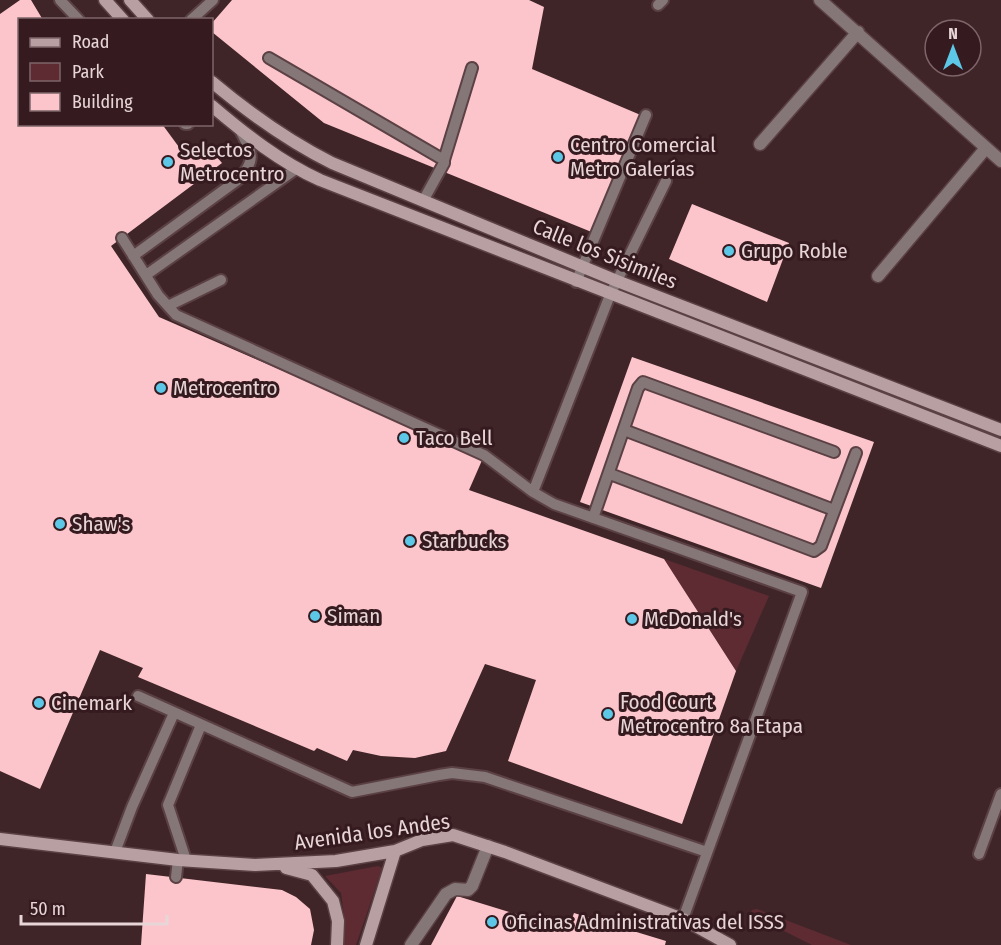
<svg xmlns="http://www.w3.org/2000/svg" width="1001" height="945" font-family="'Fira Sans Condensed',sans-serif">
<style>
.green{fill:#5e2b33}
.building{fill:#fcc5cb}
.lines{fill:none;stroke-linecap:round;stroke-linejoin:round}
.lane-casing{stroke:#5b4144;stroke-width:14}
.street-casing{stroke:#5b4144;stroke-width:15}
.secondary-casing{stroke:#5b4144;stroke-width:15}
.lane{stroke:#857678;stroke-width:10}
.street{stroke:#857678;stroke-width:12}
.secondary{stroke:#b79fa2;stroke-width:12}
.poi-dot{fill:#5dc7e8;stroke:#351b1f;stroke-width:2}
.labels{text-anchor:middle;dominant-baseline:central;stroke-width:6;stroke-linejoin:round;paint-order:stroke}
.poi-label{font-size:21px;fill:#e8d5d7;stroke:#351b1f;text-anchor:start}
.street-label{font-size:21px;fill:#e8d5d7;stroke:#351b1f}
</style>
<rect width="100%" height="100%" fill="#402528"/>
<path class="green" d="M664,559L769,596L736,671Z
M378,866L382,868L380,875L356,945H344V915L341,893L325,876Z
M757,909L851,945H812L750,914L752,910Z"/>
<path class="building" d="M20,0H31L43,20H20V124H162L187,158L205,143L222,163L111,246L159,317L483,458L469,490L664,559L736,671L682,824L508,761L536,680L485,664L446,751L415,758L381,756L353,750L347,761L317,748L314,751L138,677L143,668L100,650L40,789L0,771V14Z
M232,0H529L544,7L532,69L643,116L594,233L324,123L212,32V23Z
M692,204L789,243L767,302L669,259Z
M632,357L874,442L821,588L580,502Z
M146,874L282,890L296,897L310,909L314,930L311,945H141Z
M457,896L568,930L574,913L666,941L665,945H431Z"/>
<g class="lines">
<g class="lane-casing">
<path id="lane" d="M60,0L79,20
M658,5L663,0
M191,20L213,0
M269,58L444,160V163L423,201
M185,124H188
M444,160L472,68
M122,238L158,295L176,315L484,455L533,492L554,504L802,592L683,919
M133,256L239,179C257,159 252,153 240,130
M146,275L296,169
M576,282L646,115
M168,306L221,280
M624,430L834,510
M610,474L814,551L821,546L856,453
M533,492L610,295L666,181
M593,518L638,388L643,382L834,452
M138,696L352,792L439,775L452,773L485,777L707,852
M115,852L132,807L174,713
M979,854L1001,794
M186,860L168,805L201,725
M176,877L178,860"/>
</g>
<g class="street-casing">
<path id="street" d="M820,0L1001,161
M760,144L858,32
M878,276L986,148
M411,945L446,894L455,889L468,890L472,886L488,846"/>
</g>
<g class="secondary-casing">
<path id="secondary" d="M105,0L123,20
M130,0L148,20
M212,82C249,113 288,141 332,163L617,281L1001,430
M212,106C245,134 280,162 320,180L1001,446
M0,839L178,860L255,865L336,861L395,851L422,840L453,835L505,852L683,919L730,945
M286,868L312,875L333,901L338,921L337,945
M366,945L395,851"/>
</g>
<use href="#lane" class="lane"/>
<use href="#street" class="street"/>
<use href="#secondary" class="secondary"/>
</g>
<g class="poi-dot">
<circle cx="558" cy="157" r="6"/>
<circle cx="168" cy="162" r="6"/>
<circle cx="729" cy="251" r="6"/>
<circle cx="161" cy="388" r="6"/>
<circle cx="404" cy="438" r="6"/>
<circle cx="60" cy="524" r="6"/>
<circle cx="410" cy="541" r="6"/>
<circle cx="315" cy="616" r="6"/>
<circle cx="632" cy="619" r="6"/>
<circle cx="39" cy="703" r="6"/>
<circle cx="608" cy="714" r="6"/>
<circle cx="492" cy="922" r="6"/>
</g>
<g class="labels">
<g class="poi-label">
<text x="570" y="145">Centro Comercial<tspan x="570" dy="24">Metro Galerías</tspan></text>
<text x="180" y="150">Selectos<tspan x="180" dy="24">Metrocentro</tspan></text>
<text x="741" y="251">Grupo Roble</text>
<text x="173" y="388">Metrocentro</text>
<text x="416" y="438">Taco Bell</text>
<text x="72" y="524">Shaw's</text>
<text x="422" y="541">Starbucks</text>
<text x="327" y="616">Siman</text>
<text x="644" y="619">McDonald's</text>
<text x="620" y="702">Food Court<tspan x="620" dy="24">Metrocentro 8a Etapa</tspan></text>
<text x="51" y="703">Cinemark</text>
<text x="504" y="922">Oficinas Administrativas del ISSS</text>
</g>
<g class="street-label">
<text transform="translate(605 254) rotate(22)">Calle los Sisimiles</text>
<text transform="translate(372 832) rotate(-8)">Avenida los Andes</text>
</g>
</g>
<rect x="18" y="18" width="195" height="108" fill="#351b1f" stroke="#7d6569" stroke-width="1.5"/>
<rect x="30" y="38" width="30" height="9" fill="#b79fa2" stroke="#7d6569" stroke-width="1.5"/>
<text x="72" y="48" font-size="18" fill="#e8d5d7">Road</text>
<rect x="30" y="63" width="30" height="18" fill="#5e2b33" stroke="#7d6569" stroke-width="1.5"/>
<text x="72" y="78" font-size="18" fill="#e8d5d7">Park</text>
<rect x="30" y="93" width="30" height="18" fill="#fcc5cb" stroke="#7d6569" stroke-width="1.5"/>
<text x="72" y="108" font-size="18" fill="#e8d5d7">Building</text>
<g transform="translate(953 48)"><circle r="28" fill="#351b1f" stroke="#7d6569" stroke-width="1.5"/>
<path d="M0-4.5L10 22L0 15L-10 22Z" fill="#5dc7e8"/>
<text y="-9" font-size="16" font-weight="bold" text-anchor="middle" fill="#e8d5d7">N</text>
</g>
<path d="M21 915v9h146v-9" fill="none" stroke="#e8d5d7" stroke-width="3"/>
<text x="30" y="915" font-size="18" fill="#e8d5d7" stroke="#351b1f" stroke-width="4.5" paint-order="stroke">50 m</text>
</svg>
